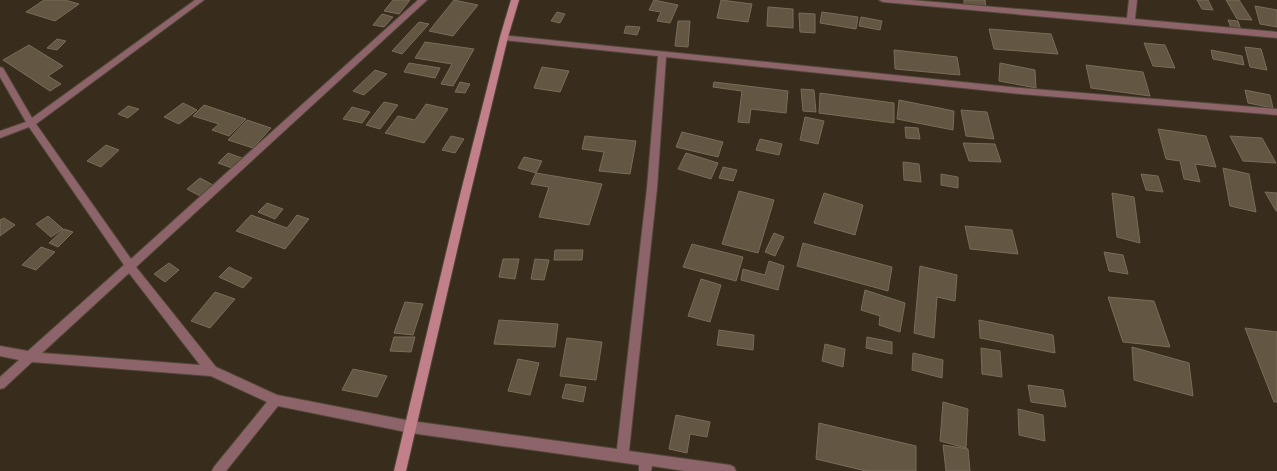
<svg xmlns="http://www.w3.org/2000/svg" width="1277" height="471" font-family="'Alegreya Sans',sans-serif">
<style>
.building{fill:#635744;stroke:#796c59}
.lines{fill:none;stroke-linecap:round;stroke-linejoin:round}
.minor-casing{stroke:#524838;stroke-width:2}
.secondary-casing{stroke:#524838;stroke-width:2}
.minor{fill:#8d6469;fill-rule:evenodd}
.secondary{fill:#c2818a;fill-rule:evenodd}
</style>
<rect width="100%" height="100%" fill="#382d1c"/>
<path class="building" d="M44,0H65L79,4L55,21L26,12Z
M393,0H410L399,14L384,11Z
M454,0L478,5L453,36L429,31Z
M654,0L678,5L670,23L657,21L661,12L649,10Z
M721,0L752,4L748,22L717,18Z
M964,0H985L986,7L964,4Z
M1197,0H1208L1213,10L1202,9Z
M1226,0H1239L1252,20L1237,19Z
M1255,6L1277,10V27L1260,24Z
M768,7L793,9V28L767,26Z
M557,12L565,14L560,23L551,21Z
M822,12L858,17L856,29L820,23Z
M799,13L815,14V33L800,32Z
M382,14L393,17L384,27L373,25Z
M861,17L882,21L880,30L859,26Z
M1228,20L1238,21L1241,30L1231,28Z
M678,21H690L688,47L675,46Z
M419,22L429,24L402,54L392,51Z
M626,26L640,27L637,35L624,33Z
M989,29L1051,34L1058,54L994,49Z
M57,39L66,41L57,50L47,48Z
M425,42L474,49L453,86L441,84L452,64L415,58Z
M1144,43L1165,45L1175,68L1153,66Z
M29,45L63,66L48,76L61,84L50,91L3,60Z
M1245,47L1261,49L1267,70L1250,67Z
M894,50L957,57L960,75L895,69Z
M1211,50L1242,56L1244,65L1213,59Z
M409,63L440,68L435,78L404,72Z
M1000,63L1035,70L1036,88L999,81Z
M1086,65L1143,72L1150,96L1091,88Z
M542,67L569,71L560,92L534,88Z
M375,70L387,74L364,95L353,91Z
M460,82L470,84L465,93L455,92Z
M714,82L788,91L786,113L751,109L749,123L738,122L742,91L713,87Z
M801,89L814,90L816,112L803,111Z
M1245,90L1270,95L1273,108L1248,103Z
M820,93L894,103V123L819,113Z
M899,100L954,111L953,130L897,119Z
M384,102L398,105L380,129L366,125Z
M183,103L197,110L179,124L164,117Z
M426,104L448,109L424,143L385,133L398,116L415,120Z
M204,105L246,119L229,136L212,130L219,124L193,116Z
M128,106L139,109L128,118L118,114Z
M352,107L370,112L362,123L343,119Z
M961,110L987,112L994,139L966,136Z
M805,117L824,121L818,144L800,140Z
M247,120L271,128L253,148L228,140Z
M905,127L918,128L920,139L906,138Z
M1158,129L1206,136L1216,167L1195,164L1200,182L1184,179L1180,161L1166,159Z
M682,132L723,142L718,157L676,147Z
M451,136L464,139L455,153L442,150Z
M585,136L636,141L630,174L599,171L604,152L582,149Z
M1230,136L1262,138L1276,163L1243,161Z
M760,139L782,144L779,155L756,150Z
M963,143L995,144L1001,162L969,161Z
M106,145L119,150L101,167L87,161Z
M228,153L242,158L232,168L218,163Z
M686,153L718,163L711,179L678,169Z
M524,157L542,161L536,173L518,168Z
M903,162L919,164L921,182L904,180Z
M723,167L737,170L733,181L719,178Z
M1223,168L1249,174L1256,212L1230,206Z
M536,173L602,184L589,225L539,217L549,187L531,184Z
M941,174L958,177V188L941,185Z
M1141,174L1158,176L1163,192L1146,190Z
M200,178L213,185L200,196L187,189Z
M739,191L774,200L758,253L722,244Z
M1265,192L1277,193V211H1276Z
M824,193L863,205L855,235L814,223Z
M1112,193L1134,197L1140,243L1117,237Z
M267,203L283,209L275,219L258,212Z
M251,215L287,228L297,215L309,219L285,249L236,231Z
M48,216L63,229L51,237L36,224Z
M4,218L15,225L0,236V220Z
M965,226L1012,230L1018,254L970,249Z
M64,229L73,232L58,247L49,243Z
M774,233L784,237L775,256L765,252Z
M803,243L892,267L888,291L797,266Z
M692,244L743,257L736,281L683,267Z
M41,247L55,252L36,270L22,265Z
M555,250H583L582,260H554Z
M1104,252L1123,255L1128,274L1109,271Z
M503,259H519L515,279L499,277Z
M535,259L549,260L544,280L531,279Z
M769,261L784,266L778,290L741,280L743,269L765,275Z
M169,263L179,270L165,282L154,274Z
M920,266L957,275L955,301L937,297L934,338L914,333Z
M229,267L252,278L243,288L219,277Z
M701,279L721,285L710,322L688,316Z
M865,290L905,303L900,332L879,325L880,316L861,310Z
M215,292L235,299L210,328L191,321Z
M1108,297L1154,301L1170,347L1123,342Z
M405,302L423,304L413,335L394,333Z
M499,320L558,324L555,347L494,344Z
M979,320L1053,335L1055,353L980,338Z
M1245,328L1277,332V402H1274Z
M719,330L754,335L753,350L717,345Z
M394,337H415L411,352L390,351Z
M867,337L892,342V354L866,348Z
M567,338L602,342L596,380L560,376Z
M825,344L845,349L843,367L822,361Z
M1132,347L1189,363L1193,396L1134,380Z
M981,348L1000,351L1002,377L982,374Z
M913,353L943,360L942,378L912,370Z
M518,359L539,363L530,395L508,391Z
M353,369L387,376L377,397L342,390Z
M566,384L586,387L583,402L562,398Z
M1028,385L1063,390L1066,407L1031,402Z
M943,402L968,409L966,448L940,441Z
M1018,409L1043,415L1045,441L1019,435Z
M676,415L710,422L707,437L690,434L687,453L669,449Z
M819,423L916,446V471H866L816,459Z
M943,445L968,449L970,471H946Z"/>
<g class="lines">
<g class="minor-casing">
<path id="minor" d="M195,0H204L36,124L131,259L418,0H427L136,267L216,367L277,395L411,421L617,449L647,188L658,56L504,40L501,39V35L1021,88L1277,109V115L1021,94L666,57L657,188L629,451L730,465L734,467L736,471H685L652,466L651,471H639V465L411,433L278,406L226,471H212L214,467L267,402L211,376L32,362L4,388L0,389V377L19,360L0,356V346L28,351L124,265L29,127L0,138V131L26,122L0,77V67L3,68L32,118ZM129,273L200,365L42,353Z
M879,0H911L1127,18L1129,0H1137L1135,19L1277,32V38L883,2Z"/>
</g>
<g class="secondary-casing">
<path id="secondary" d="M511,0H519L508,37L468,203L406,471H394L458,203L500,37Z"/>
</g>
<use href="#minor" class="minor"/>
<use href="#secondary" class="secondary"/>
</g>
</svg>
